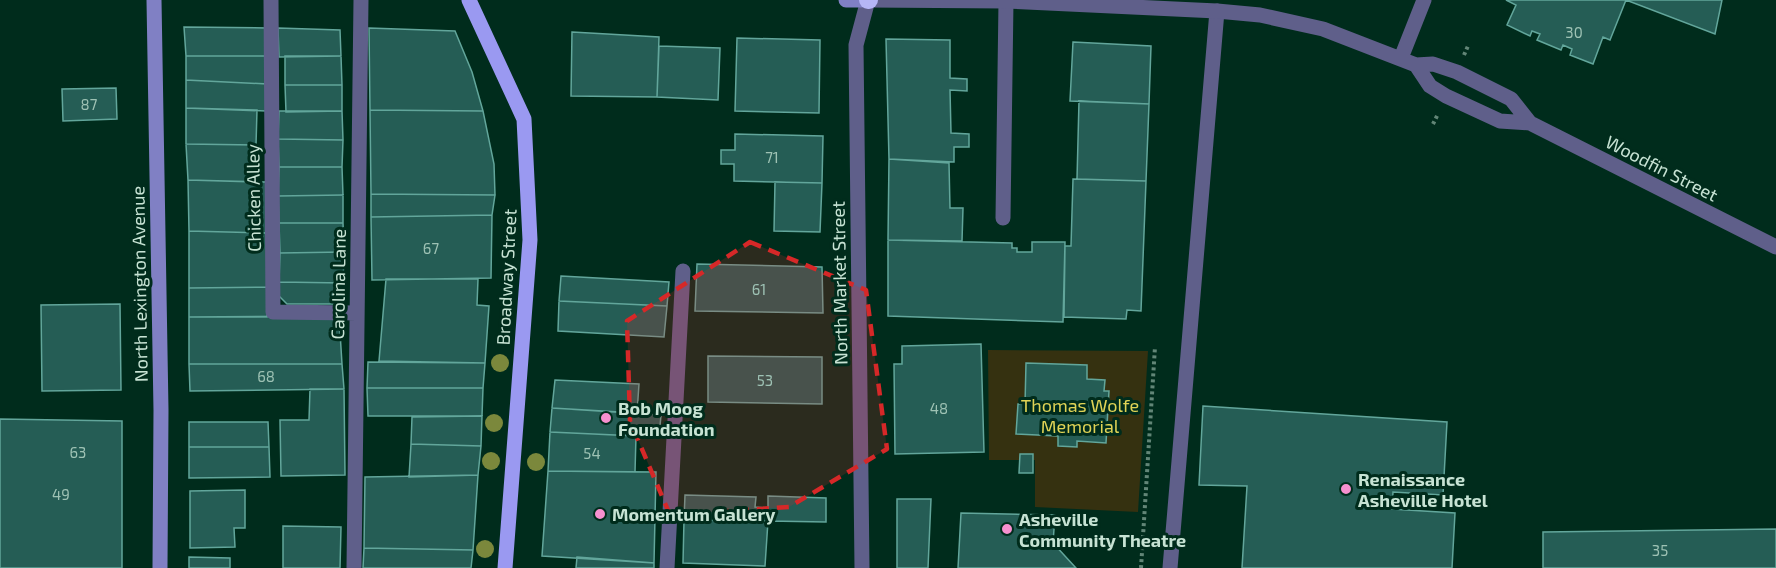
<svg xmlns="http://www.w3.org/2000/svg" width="1776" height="568" font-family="'Exo 2',sans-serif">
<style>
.green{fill:#353110}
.building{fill:#255d55;stroke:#62a69b;stroke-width:1.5}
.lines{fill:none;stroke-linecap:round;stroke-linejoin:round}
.path{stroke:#628677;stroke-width:4;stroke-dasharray:3 3;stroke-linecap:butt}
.service{stroke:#5f5f8a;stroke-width:15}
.minor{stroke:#5f5f8a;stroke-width:15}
.tertiary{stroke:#5f5f8a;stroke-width:15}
.secondary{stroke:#8080c4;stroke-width:15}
.primary{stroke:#9a99f1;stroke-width:15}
.motorway{stroke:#b5b6f6;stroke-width:18}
.tree{fill:#7b883c}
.marked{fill:#d62828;fill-opacity:0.2;stroke:#d62828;stroke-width:4.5;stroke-dasharray:12 8;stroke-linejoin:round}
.poi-dot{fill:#f690cf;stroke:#002c1c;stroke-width:2}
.labels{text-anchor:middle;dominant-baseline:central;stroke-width:6;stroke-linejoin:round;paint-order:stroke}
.number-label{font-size:15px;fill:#9ec2b4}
.street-label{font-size:18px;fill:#c7e3d4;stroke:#002c1c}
.park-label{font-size:18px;fill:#dfd356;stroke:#002c1c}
.poi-label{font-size:18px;font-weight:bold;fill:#c7e3d4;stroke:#002c1c;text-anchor:start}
</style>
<rect width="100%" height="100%" fill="#002c1c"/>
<path class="green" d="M988,350L1148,351L1138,512L1035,507V460H989Z"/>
<path class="building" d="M1506,0H1722L1715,34L1626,0L1610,40L1603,37L1593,64L1570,55L1572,49L1563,45L1561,50L1537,40L1540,34L1532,31L1530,36L1507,25L1516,5Z
M184,27L267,28L266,56H186Z
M278,28L340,30L341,56L279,57Z
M369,28L455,31L472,72L483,111L370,110Z
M572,32L659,37L657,97L571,96Z
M737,38L820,40L819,113L735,111Z
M886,39L950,40V78L967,79V91L950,90L951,133L969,134V147H954V162L889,159Z
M1073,42L1151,46L1149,104L1070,101Z
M659,46L720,48L718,100L657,97Z
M186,56H266L267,84L186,80Z
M285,56H341L342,85H285Z
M186,80L267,84L266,111L186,108Z
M285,85H342V111L286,112Z
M116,88L117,119L63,121L62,89Z
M1079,101L1149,104L1146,181L1077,179Z
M186,108L257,110L256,145L186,144Z
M370,110L483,111L494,164L495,195L371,194Z
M279,111H342L343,140L278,139Z
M735,134L823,136L822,183L734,181V164H721V150H735Z
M278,139L343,140L342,167H279Z
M186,144L256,145L257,182L188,180Z
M889,159L949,163L950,208H963L962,241L888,240Z
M279,167H342L343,195L278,196Z
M1073,179L1146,181L1141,311L1127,310L1126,319L1064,317L1065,246H1071Z
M188,180L267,182V233L189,231Z
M775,182L822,183L820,232L774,231Z
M371,194L495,195L492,215L371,217Z
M343,195V223H279L278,196Z
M492,215L491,278L372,280L371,217Z
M279,223H343L344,252L280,253Z
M189,231L267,233V287L189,288Z
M888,240L1012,243V248H1017V252H1032V242H1065L1063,322L888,316Z
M344,252L343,283L279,282L280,253Z
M697,264L822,267L823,313L695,311Z
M561,276L669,282L667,306L559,301Z
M386,279H478L477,305L489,306L485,363L379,361Z
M279,282L343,283L344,304H287L278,295Z
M267,287V317H189V288Z
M559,301L667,306L664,337L558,331Z
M120,304L121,390L42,391L41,305Z
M339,316L342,364H189V317Z
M981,344L984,452L895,454L894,364H902V346Z
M708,356L822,357V404L708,402Z
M368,362L485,363L483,388H367Z
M1026,363L1087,365V379L1105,380L1104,391H1109L1106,443L1077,441V447L1058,446V436L1016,434L1018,404H1025Z
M189,364H342L344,389L190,391Z
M555,380L639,384L637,413L552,408Z
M367,388H483L482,416H368Z
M310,389H344L345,475L281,476L280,420H309Z
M1203,406L1447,422L1443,495L1393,492L1392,509L1455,513L1452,568H1242L1247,486L1199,485Z
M552,408L661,415L659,437L550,432Z
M482,416L481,446L411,444L412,417Z
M0,419L122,421V568H0Z
M189,422H268L269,447H189Z
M550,432L636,436L635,472L548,471Z
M411,444L481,446L478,475L409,477Z
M189,447H269L270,477L189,478Z
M1020,454H1033V473H1019Z
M548,471L656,472L654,563L542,556Z
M478,475L473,550L364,548L365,477Z
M245,490V528H234L235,547L190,548V491Z
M685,495L756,497L755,507L768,508V521L684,520Z
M768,496L826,498V522L768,521Z
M897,499H931L928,568H897Z
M961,513L1055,515L1053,543L1076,568H958Z
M684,520L768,521L765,566L683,563Z
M283,526L341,527L340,568H283Z
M1776,529V568H1543V532Z
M364,548L473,550L471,568H363Z
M189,557L230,558V568H189Z
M577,557L654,563V568H576Z"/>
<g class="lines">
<path class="path" d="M1464,55L1468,46
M1433,124L1438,114
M1141,568L1155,347"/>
<path class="service" d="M271,0L273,312L357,313
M1003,218L1006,1
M354,568L361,0
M667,568L683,271
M1170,568L1217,11"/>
<path class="minor" d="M862,568L856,45L868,0"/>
<path class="tertiary" d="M868,0L1006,1L1217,11L1260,15L1323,29L1416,65L1433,64L1457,72L1511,99L1530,123
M1401,58L1424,0
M1416,65L1430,86L1446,96L1500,121L1530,123L1776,247"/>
<path class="secondary" d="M154,0L161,410L160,568
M846,0H868"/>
<path class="primary" d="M469,0L524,119L530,240L505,568"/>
<path class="motorway" d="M868,0H869"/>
</g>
<g class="tree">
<circle cx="500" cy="363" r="9"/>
<circle cx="494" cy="423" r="9"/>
<circle cx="491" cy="461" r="9"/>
<circle cx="536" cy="462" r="9"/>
<circle cx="485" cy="549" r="9"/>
</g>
<path class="marked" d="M750,242L866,290L887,449L789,507L670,515L630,421L627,321Z"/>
<g class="poi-dot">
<circle cx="606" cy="418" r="6"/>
<circle cx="1346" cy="489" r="6"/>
<circle cx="600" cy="514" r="6"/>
<circle cx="1007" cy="529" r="6"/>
</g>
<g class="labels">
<g class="number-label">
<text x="1574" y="32">30</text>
<text x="89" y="104">87</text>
<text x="772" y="157">71</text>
<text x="431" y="248">67</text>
<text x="759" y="289">61</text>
<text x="266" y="376">68</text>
<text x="765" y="380">53</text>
<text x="939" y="408">48</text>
<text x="78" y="452">63</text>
<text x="592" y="453">54</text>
<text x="61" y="494">49</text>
<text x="1660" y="550">35</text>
</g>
<g class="street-label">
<text transform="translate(1662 168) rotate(27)">Woodfin Street</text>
<text transform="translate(253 198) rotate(-91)">Chicken Alley</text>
<text transform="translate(506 277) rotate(-87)">Broadway Street</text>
<text transform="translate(839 283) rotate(-91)">North Market Street</text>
<text transform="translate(139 284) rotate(-91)">North Lexington Avenue</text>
<text transform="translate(338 284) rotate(-89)">Carolina Lane</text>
</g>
<g class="park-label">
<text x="1080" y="405">Thomas Wolfe<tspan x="1080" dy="21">Memorial</tspan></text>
</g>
<g class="poi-label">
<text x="618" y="408">Bob Moog<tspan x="618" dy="21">Foundation</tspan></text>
<text x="1358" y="479">Renaissance<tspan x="1358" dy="21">Asheville Hotel</tspan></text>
<text x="612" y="514">Momentum Gallery</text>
<text x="1019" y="519">Asheville<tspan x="1019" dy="21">Community Theatre</tspan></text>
</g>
</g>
</svg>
